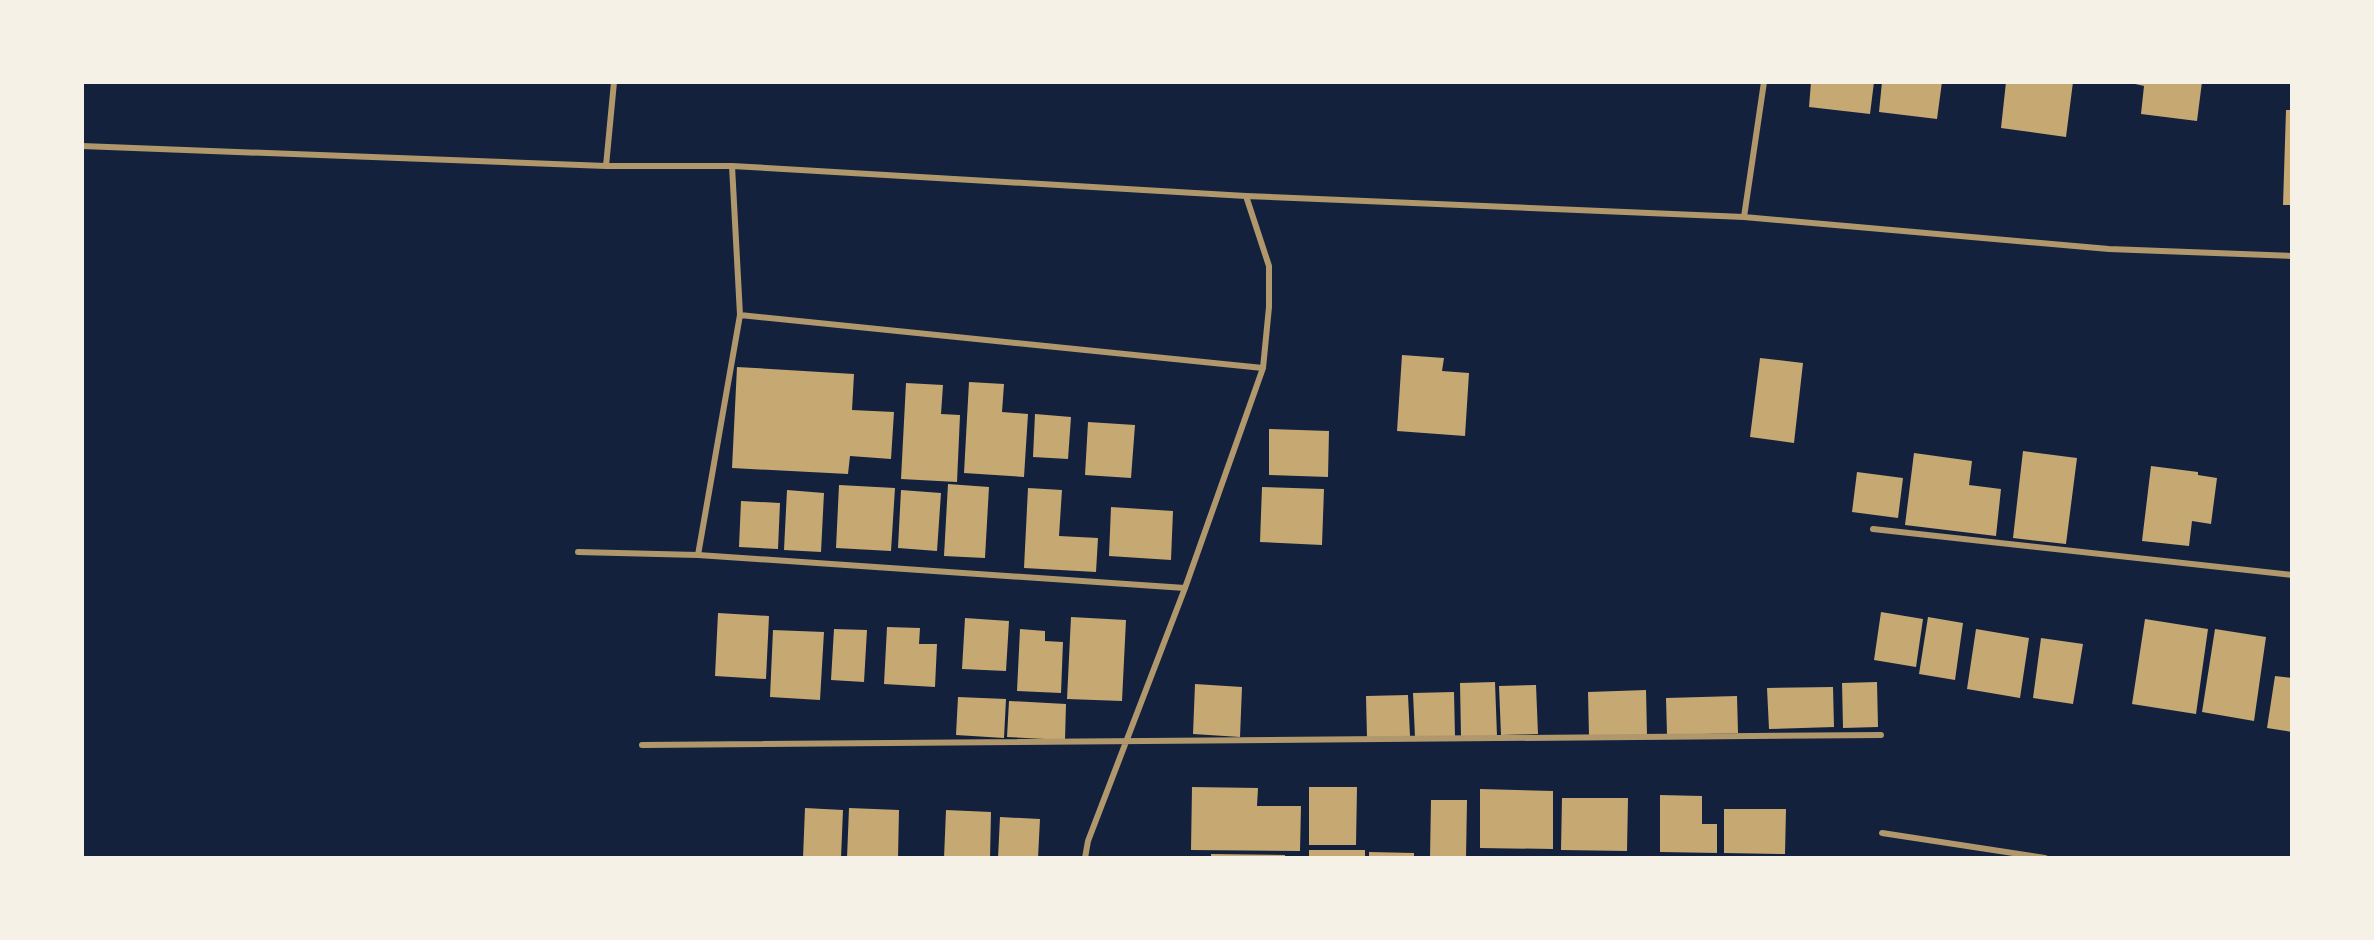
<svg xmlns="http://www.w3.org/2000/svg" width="2374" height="940" font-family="'Roboto Condensed',sans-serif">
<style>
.building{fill:#c6a872}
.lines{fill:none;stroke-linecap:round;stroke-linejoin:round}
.minor{stroke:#b1986c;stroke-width:6}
</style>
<rect width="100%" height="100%" fill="#14213d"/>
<path class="building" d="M1811,82H1874L1870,114L1809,107Z
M1882,82H1942L1937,119L1879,112Z
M2006,82H2073L2066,137L2001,128Z
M2126,82H2202L2197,121L2141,114L2144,86Z
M2286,110H2292V205H2283Z
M1402,355L1444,358L1442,371L1469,373L1465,436L1397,431Z
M1760,358L1803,363L1794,443L1750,437Z
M737,367L854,374L852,410L894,412L891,459L850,456L848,474L732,468Z
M969,382L1004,384L1002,412L1028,414L1024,477L964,473Z
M906,383L943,385L941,414L960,415L957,482L901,479Z
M1035,414L1071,417L1068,459L1033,457Z
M1088,422L1135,425L1131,478L1085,475Z
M1269,429L1329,431L1328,477L1269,475Z
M2023,451L2077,458L2066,544L2013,538Z
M1914,453L1972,461L1969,485L2001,489L1996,536L1905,525Z
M2151,466L2198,472V475L2217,478L2211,524L2192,521L2189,546L2142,541Z
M1857,472L1903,478L1898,518L1852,512Z
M948,484L989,487L985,558L944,556Z
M839,485L895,488L891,551L836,548Z
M1262,487L1324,489L1322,545L1260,542Z
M1028,488L1062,490L1059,536L1098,538L1096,572L1024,568Z
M787,490L824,493L821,552L784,550Z
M901,490L941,493L937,551L898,548Z
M741,501L780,503L778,549L739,547Z
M1111,507L1173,511L1171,560L1109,556Z
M1881,612L1923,619L1916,667L1874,660Z
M718,613L769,616L766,679L715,676Z
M1071,617L1126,620L1122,701L1067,699Z
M1928,617L1963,623L1955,680L1919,674Z
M965,618L1009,621L1006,671L962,669Z
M2145,619L2208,629L2196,714L2132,704Z
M887,627L920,628L919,644H937L935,687L884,684Z
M834,629L867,630L864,682L831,680Z
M1020,629L1045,631V641L1063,642L1061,693L1017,691Z
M1976,629L2029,638L2020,698L1967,689Z
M2215,629L2266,637L2254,721L2202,712Z
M773,630L824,632L820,700L770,697Z
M2041,638L2083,644L2073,704L2033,698Z
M2275,676L2292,678V732L2267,728Z
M1495,682L1497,736L1461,737L1460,683Z
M1877,682L1878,727L1843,728L1842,683Z
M1195,684L1242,687L1240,737L1193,734Z
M1536,685L1538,734L1501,735L1499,686Z
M1833,687L1834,727L1769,729L1767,688Z
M1646,690L1647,735L1589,736L1588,692Z
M1454,692L1455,736L1415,737L1413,693Z
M1408,695L1410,736L1367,738L1366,696Z
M1737,696L1738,733L1667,735L1666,698Z
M958,697L1006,699L1004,738L956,735Z
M1009,701L1066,704L1065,740L1007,737Z
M1192,787L1258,788L1257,806H1301L1300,851L1191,850Z
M1309,787H1357L1356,845H1309Z
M1480,789L1553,791V849L1480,848Z
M1660,795L1702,796V824H1717V853L1660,852Z
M1562,798H1628L1627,851L1561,850Z
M1431,800H1467L1466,858H1430Z
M805,808L843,810L841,858H803Z
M849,808L899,810L898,858H847Z
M1724,809H1786L1785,854L1724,853Z
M946,810L991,812L990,858H944Z
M1000,817L1040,819L1038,858H998Z
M1309,850H1365V858H1309Z
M1369,852L1414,853V858H1369Z
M1211,854L1285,855V858H1211Z"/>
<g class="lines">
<path class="minor" d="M82,146L606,166H732L1246,196L1744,217L2109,249L2292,256
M606,166L614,82
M1744,217L1764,82
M740,315L1263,368
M1873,529L2292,575
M578,552L698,555L1185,588
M698,555L740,315L732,166
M642,745L1881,735
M1882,833L2045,858
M1085,858L1088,841L1185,588L1263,368L1269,307V266L1246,196"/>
</g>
<rect width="2374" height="940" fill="none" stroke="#f6f1e7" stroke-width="168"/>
</svg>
